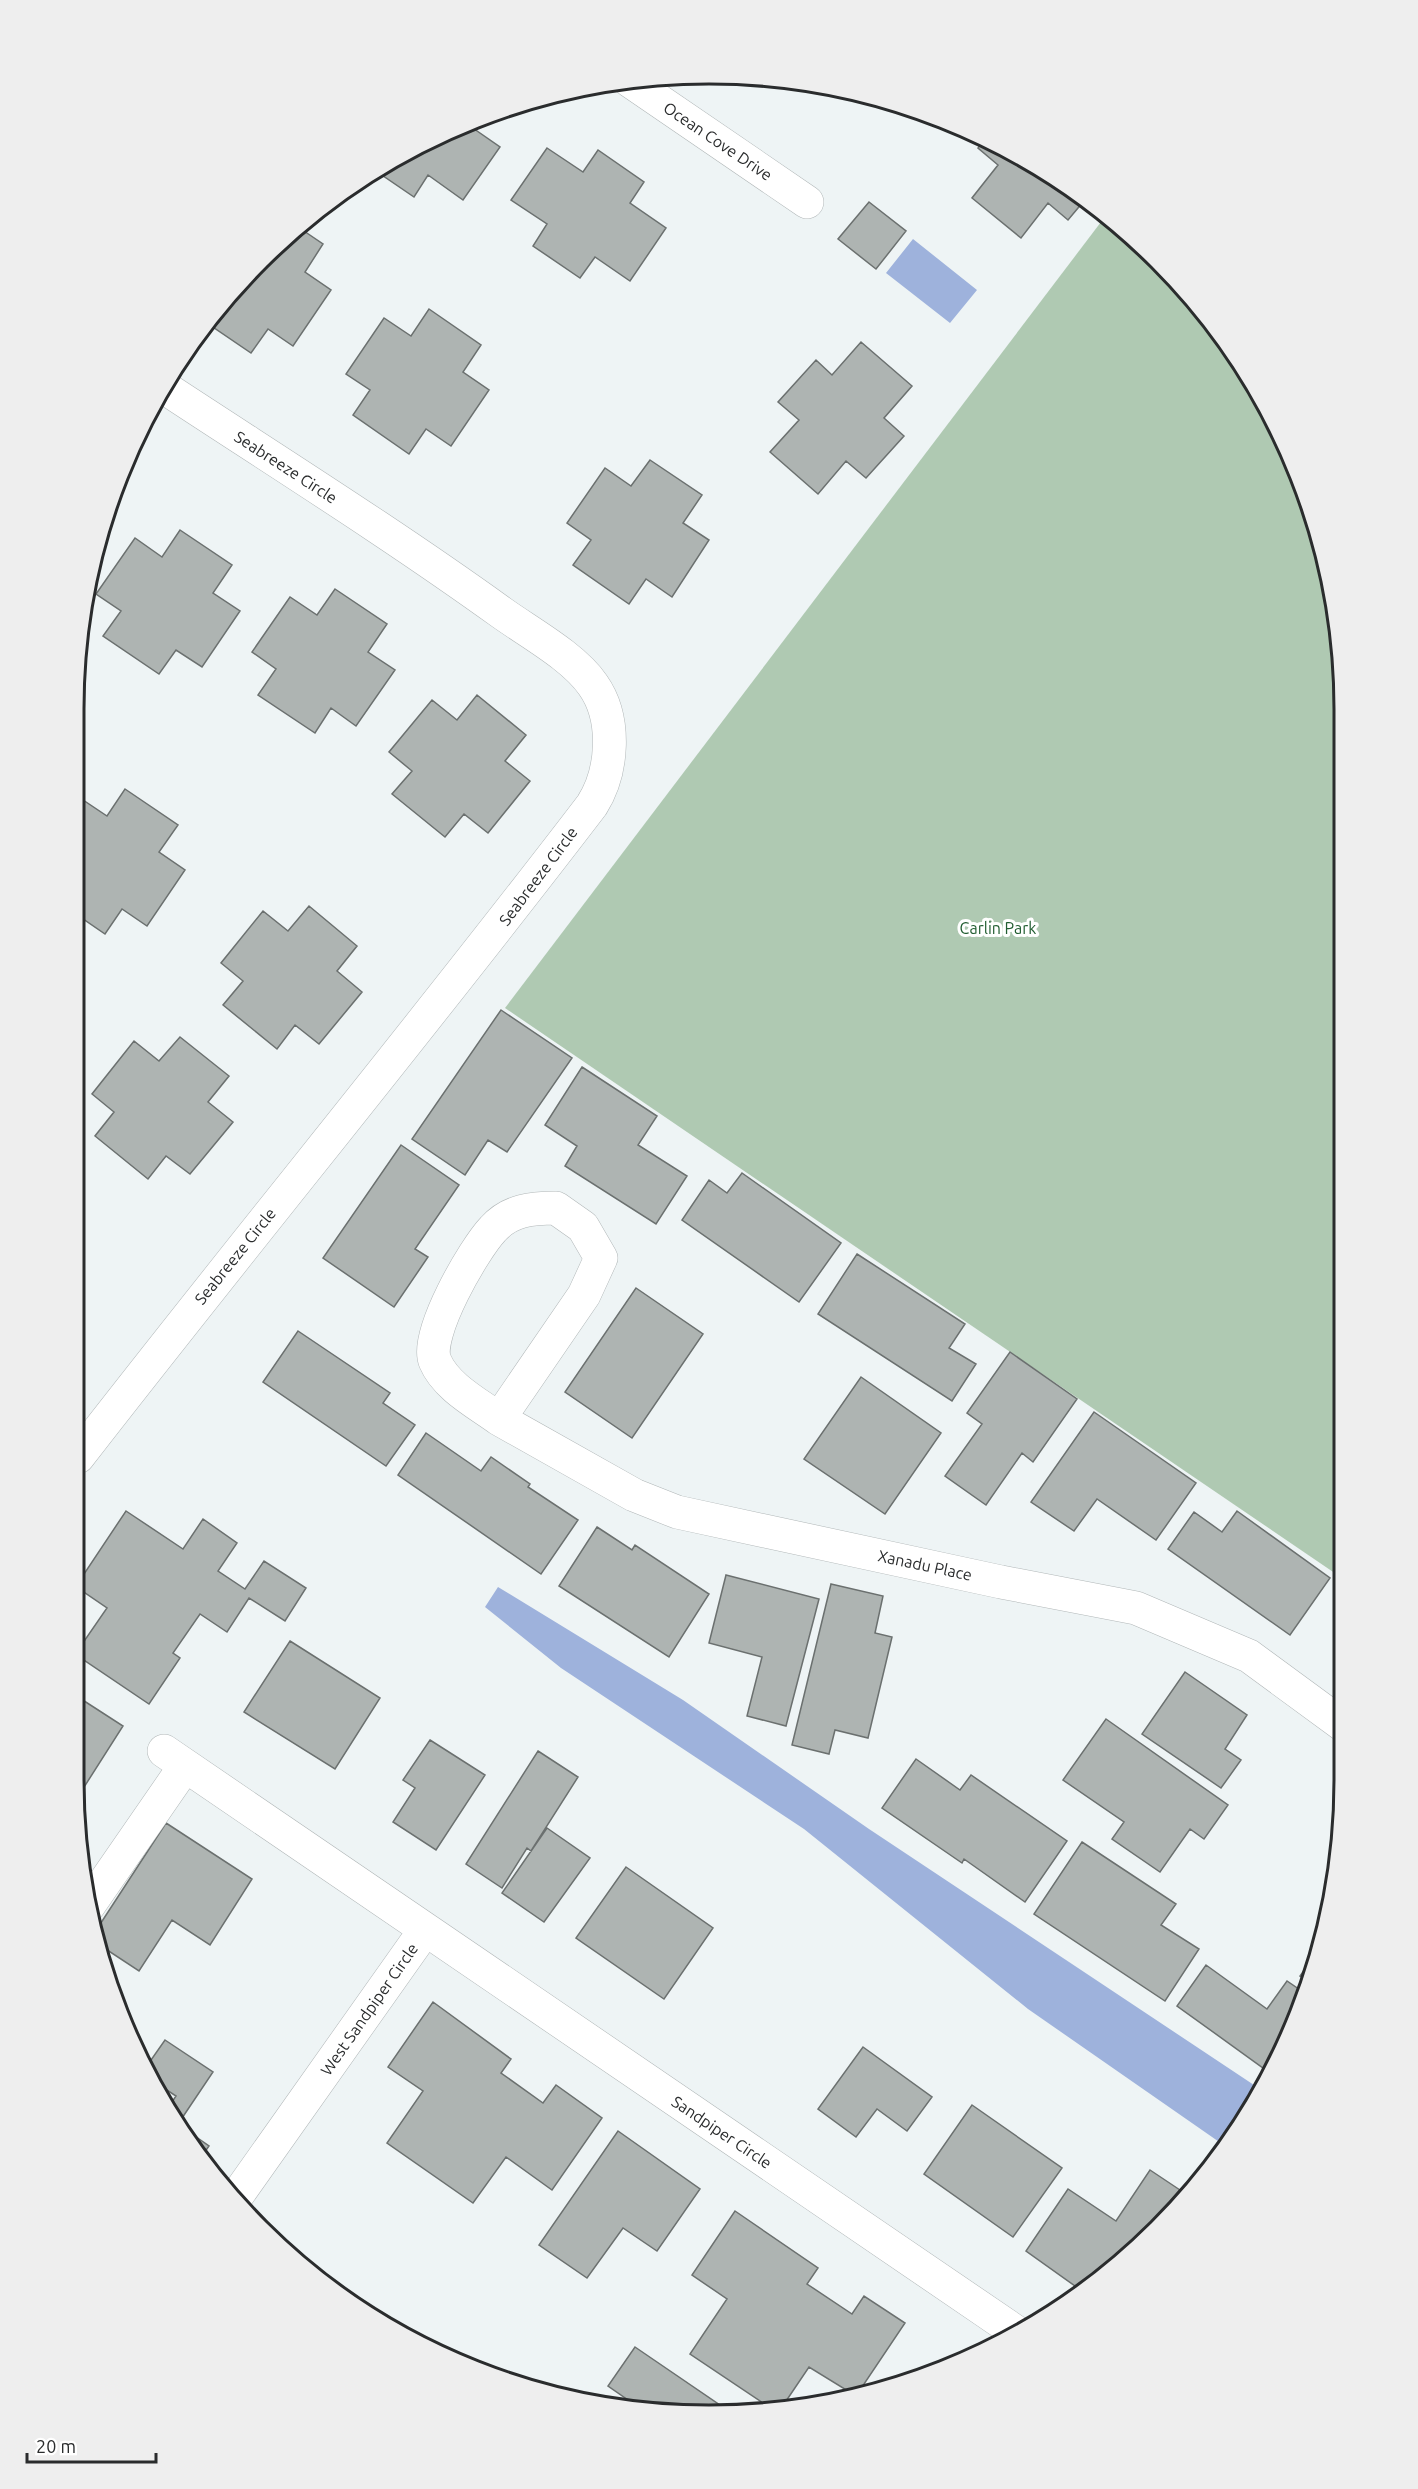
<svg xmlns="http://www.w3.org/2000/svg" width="1418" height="2489" font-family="Ubuntu,sans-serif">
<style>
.green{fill:#afc9b2}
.water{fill:#9eb2dc}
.building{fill:#aeb4b2;stroke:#6b706f;stroke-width:1.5}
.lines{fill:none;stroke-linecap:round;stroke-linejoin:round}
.minor-casing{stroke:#b1b7b8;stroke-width:34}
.minor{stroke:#fff;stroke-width:33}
.labels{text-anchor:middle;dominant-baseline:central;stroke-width:6;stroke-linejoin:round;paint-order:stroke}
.street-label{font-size:16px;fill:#2a2c2d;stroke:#fff}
.park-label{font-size:16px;fill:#215d31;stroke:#fff}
.rim{fill:none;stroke:#2a2c2d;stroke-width:3}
</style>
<rect width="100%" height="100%" fill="#eef4f5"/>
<path class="green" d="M1104,218L1158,259L1238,356L1311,504L1339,626L1342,1578L505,1008Z"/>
<path class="water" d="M913,239L977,290L950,323L886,273Z
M498,1587L683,1700L869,1829L1263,2091L1225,2146L1028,2009L804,1829L561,1668L485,1607Z"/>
<path class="building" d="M467,124L500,147L463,200L428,175L414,197L376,171L428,139Z
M984,139L1027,159L1083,202L1068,220L1048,203L1021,238L972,198L998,165L978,148Z
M547,148L583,172L598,150L644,182L630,203L666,228L630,281L595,257L580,278L533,246L547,224L511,200Z
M869,202L906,231L876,269L838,239Z
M298,227L323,244L305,272L331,290L293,346L268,329L251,353L207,323L231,290Z
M429,309L481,345L463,372L489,390L451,446L426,429L409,454L353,415L370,390L346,374L384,318L411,336Z
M861,342L912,386L884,418L904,436L866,478L846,461L818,494L770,452L799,420L778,402L816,360L832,375Z
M650,460L702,495L683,523L709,540L672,597L646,579L629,604L573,565L591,540L567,523L605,468L631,486Z
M180,530L232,565L213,593L240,611L202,667L176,650L159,674L103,636L121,611L96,594L135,538L162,557Z
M335,589L387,624L368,652L395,670L356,726L331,708L315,733L258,695L276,669L252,652L290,597L317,615Z
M477,695L526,735L505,761L530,781L488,833L464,814L445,837L392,794L412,771L389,752L432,700L457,720Z
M125,789L178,825L159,852L185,870L147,926L122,909L105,934L76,914L75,805L80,798L107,816Z
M309,906L357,946L337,971L362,992L319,1044L295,1025L277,1049L223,1005L243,981L221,963L263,911L288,931Z
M501,1010L572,1058L507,1152L488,1140L465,1175L412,1139Z
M180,1037L229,1076L208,1102L233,1122L190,1174L166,1156L148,1179L95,1136L114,1112L92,1094L134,1041L159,1061Z
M582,1067L657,1116L638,1145L687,1176L656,1224L565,1166L577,1146L545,1125Z
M401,1145L459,1185L415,1249L428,1257L394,1307L323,1258Z
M742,1173L841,1243L799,1302L682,1220L709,1180L727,1193Z
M857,1254L965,1324L949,1348L976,1364L952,1401L818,1314Z
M636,1288L703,1334L632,1438L565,1392Z
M298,1331L390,1393L383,1403L415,1425L386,1466L263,1382Z
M1010,1352L1077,1399L1033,1462L1022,1453L986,1505L945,1476L982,1424L967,1413Z
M861,1377L941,1433L885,1514L804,1459Z
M1094,1412L1196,1483L1156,1540L1097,1499L1074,1531L1031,1502Z
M426,1433L481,1471L491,1457L530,1484L528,1487L578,1520L541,1574L398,1475Z
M126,1511L183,1549L203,1519L237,1543L218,1571L245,1589L264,1561L306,1588L285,1621L249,1598L227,1632L200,1614L173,1653L180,1658L149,1704L78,1656V1650L107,1608L78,1588V1583Z
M1237,1511L1330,1578L1290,1635L1168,1549L1194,1512L1222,1532Z
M597,1527L632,1550L635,1545L709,1594L669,1657L559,1586Z
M726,1575L819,1599L786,1726L747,1716L762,1657L709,1643Z
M831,1584L883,1596L875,1633L892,1637L868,1738L835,1730L829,1754L792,1745Z
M290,1641L380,1698L335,1769L244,1712Z
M1185,1672L1247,1715L1225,1749L1241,1760L1221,1788L1142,1734Z
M78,1697L123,1726L79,1795Z
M1106,1719L1228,1805L1204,1839L1190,1829L1160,1872L1112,1839L1124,1822L1063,1780Z
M430,1740L485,1775L436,1850L393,1822L415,1788L403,1780Z
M538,1751L578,1777L531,1851L527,1848L502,1888L466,1864Z
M916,1759L960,1790L971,1775L1067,1841L1025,1902L964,1859L962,1863L882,1808Z
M166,1823L252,1879L210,1945L172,1920L139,1971L98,1944L95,1932Z
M547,1828L590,1858L544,1922L502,1893Z
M1082,1842L1176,1904L1161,1925L1199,1949L1165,2001L1034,1914Z
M626,1867L713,1928L664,1999L576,1938Z
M1317,1952L1311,1984L1300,1976Z
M1206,1965L1267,2009L1287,1981L1306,1994L1270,2073L1177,2006Z
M433,2002L511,2059L501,2073L543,2103L556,2085L602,2118L552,2190L506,2157L473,2203L387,2143L423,2091L388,2067Z
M165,2040L213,2072L178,2124L168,2108L176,2096L150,2079L144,2070Z
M863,2047L932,2097L907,2131L877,2109L856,2137L818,2109Z
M972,2105L1062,2168L1013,2237L924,2174Z
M179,2125L209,2146L200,2159Z
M618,2131L700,2189L657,2251L623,2228L587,2278L539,2245Z
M1150,2170L1189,2196L1128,2258L1082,2291L1026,2251L1068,2189L1116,2221Z
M735,2211L818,2268L807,2284L852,2314L864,2296L905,2323L856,2396L809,2367L780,2410L775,2411L690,2354L727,2299L692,2275Z
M635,2347L733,2414L644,2411L608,2386Z"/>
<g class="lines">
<g class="minor-casing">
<path id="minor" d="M630,81L807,202
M556,1208L583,1227L601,1258L584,1295L499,1419C477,1403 446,1387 435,1361C424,1335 474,1249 493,1229C510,1210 532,1208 556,1208Z
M499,1419L634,1495L677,1512L1001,1582L1136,1608L1249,1656L1343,1725
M78,1457C247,1239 424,1025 592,805C613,772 617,719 593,685C574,657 530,633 502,613C391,533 276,461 162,386
M164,1751L1019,2334
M89,1905L185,1766
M234,2200L425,1930"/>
</g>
<use href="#minor" class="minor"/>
</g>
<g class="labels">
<g class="street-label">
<text transform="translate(718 141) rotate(34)">Ocean Cove Drive</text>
<text transform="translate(286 467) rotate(33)">Seabreeze Circle</text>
<text transform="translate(538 876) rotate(-53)">Seabreeze Circle</text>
<text transform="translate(235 1256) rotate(-51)">Seabreeze Circle</text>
<text transform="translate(925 1565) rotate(12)">Xanadu Place</text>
<text transform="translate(369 2009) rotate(-55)">West Sandpiper Circle</text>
<text transform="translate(722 2132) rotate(34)">Sandpiper Circle</text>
</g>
<g class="park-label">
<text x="998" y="928">Carlin Park</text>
</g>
</g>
<path d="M0 0H1418V2489H0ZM709 84H709A625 625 0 0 1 1334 709V1780A625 625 0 0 1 709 2405H709A625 625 0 0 1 84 1780V709A625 625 0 0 1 709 84Z" fill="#eee" fill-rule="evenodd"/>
<path class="rim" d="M709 84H709A625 625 0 0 1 1334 709V1780A625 625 0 0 1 709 2405H709A625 625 0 0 1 84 1780V709A625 625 0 0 1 709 84Z"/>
<path d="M27 2453v9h129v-9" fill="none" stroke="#2a2c2d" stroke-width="3"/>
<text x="36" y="2453" font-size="18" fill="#2a2c2d" stroke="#ffffff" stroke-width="4.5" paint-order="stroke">20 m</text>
</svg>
